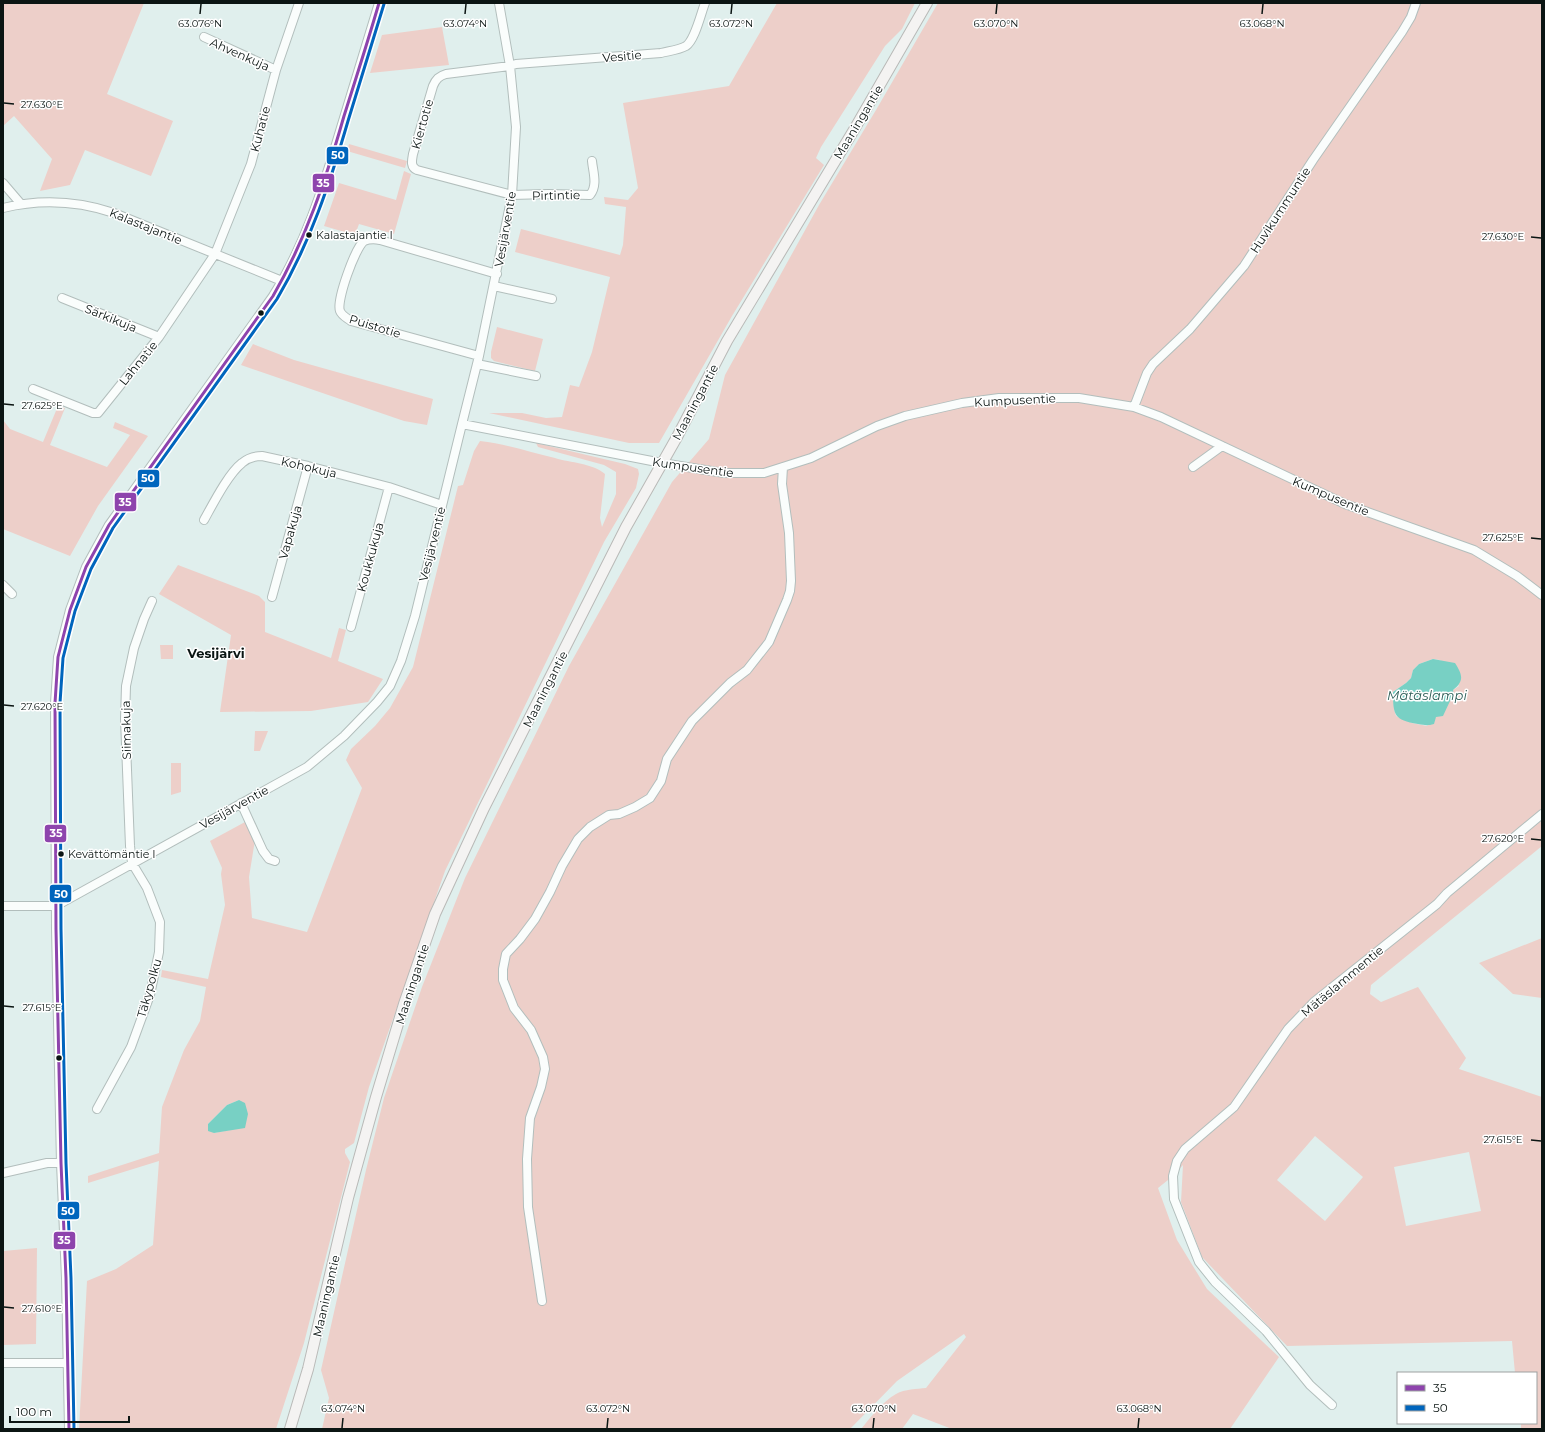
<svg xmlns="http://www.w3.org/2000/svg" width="1545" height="1432" font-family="Montserrat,sans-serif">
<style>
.green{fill:#edcfc9;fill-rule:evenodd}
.water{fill:#78d0c4}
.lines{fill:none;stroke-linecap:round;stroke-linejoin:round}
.minor-casing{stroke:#b2bebc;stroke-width:10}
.major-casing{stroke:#b9b9b7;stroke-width:12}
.minor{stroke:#fafdfc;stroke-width:8}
.major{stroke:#f4f3f2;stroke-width:10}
.bus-1-casing{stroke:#fff;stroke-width:6}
.bus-2-casing{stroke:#fff;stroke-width:6}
.bus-1{stroke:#8e44ad;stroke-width:3}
.bus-2{stroke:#0065bd;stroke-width:3}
.ticks{fill:none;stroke:#0b1513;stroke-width:1.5}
.bus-dot{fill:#0b1513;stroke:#fff;stroke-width:1.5}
.labels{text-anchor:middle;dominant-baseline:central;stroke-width:3;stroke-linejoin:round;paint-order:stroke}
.bus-label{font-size:11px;fill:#0b1513;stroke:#fff;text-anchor:start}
.street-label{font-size:12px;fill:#0b1513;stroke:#fff}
.neighbourhood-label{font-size:13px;font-weight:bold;fill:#0b1513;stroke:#fff}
.water-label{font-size:13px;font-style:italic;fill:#2b5d56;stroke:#fff}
.ticks-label{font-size:10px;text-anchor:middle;fill:#0b1513;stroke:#fff;stroke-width:3;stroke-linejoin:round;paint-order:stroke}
.line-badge{stroke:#fff;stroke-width:1.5}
.badge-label{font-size:11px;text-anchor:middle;font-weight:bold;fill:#fff}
</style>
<rect width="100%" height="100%" fill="#e0efed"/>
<path class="green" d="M3,3H144L107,94L173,121L151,176L85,150L70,185L40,191L52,159L14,116L3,126Z
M777,3H915L902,29L885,46L821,147L816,158L824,165L732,316L659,443H629L489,413H522L546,418L562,417L570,385L579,387L592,352L610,277L515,252L521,229L620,255L623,245L626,207L605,204L604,197L628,200L638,188L623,103L729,86Z
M938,3H1542V846L1371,985L1370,994L1381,1002L1418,987L1466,1058L1459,1069L1542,1097V1429H1521V1423H1536V1373H1515L1512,1341L1287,1346L1202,1257L1181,1202L1183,1165L1173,1176L1158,1188L1177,1240L1207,1289L1279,1357L1230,1429H952L913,1414L902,1429H861C871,1417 882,1402 896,1394C905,1389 917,1389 926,1388L966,1337L964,1334L897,1381L850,1429H322L329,1398L321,1370L366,1170L384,1098L422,987L465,878L569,666L672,482L709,439L725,375L819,205L876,110ZM1433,659L1440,660L1459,686L1453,690L1436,717L1427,726L1412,723L1396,716L1394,709L1393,692L1406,683L1411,678L1413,670L1419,664ZM1315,1136L1363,1177L1325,1221L1277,1180ZM1469,1152L1481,1211L1406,1226L1394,1167Z
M442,27L449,65L370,73L382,35Z
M349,144L407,161L405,168L347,151Z
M404,171L411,174L394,234L359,224L355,235L324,226L339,183L396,200Z
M497,327L543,339L535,371L494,361L491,358V352Z
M253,344L294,360L433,399L427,425L404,421L241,365Z
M58,406L65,408L50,445L107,467L130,435L113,428L115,422L148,436L98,506L70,556L3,529V420L10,429L43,442Z
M480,441C506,444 529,452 555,458C571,463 592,463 605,474L600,518L602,527L616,494V472L604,465L538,447L536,443L625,464L638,469L639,474L636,488L604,542L445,871L369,1087L354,1143L345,1149V1153L350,1162L304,1343L276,1429H79L87,1281L116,1269L153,1245L159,1161L88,1183V1176L159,1153L162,1107L184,1050L200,1021L206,987L161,977L162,970L208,979L225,905L221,874L222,868L210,841L245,822L255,840L249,877L252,918L307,932L362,788L346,760L351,749L375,726L390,708L413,667L458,486L463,485L474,451ZM239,1100L230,1130L214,1133L208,1124L227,1105Z
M178,565L259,596L265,602V632L331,658L339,628L346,630L338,661L383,679L368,702L311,711L220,712L231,635L159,594Z
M160,645H173V659H161Z
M255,731H268L260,751H254Z
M171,763H181V792L171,795Z
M1542,938V998L1513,994L1479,963Z
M37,1248L36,1344L3,1345V1251Z"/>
<path class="water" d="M1433,659L1455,663C1462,674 1465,681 1453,690L1454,698L1450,701L1443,716L1436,717L1434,724C1427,726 1425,725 1418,724C1394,720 1393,715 1393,692L1406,683L1411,678L1413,670L1419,664Z
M239,1100L245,1103L248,1114L245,1128L214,1133L208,1131V1124L227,1105Z"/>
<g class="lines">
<g class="minor-casing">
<path id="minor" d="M204,37L276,70
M592,161C593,172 598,185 590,195L548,194L512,195L417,170C410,167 412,160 413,154L433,86C436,79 439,76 446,74L510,66L516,64L661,53C669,51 679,50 686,46C695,40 701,13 705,3
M3,183L21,204
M3,208C40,199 78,201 114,213L282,281
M494,286L552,299
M62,298L159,337
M479,356L351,321C347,318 342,316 340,311C336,301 355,248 364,241C369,239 375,239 380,240L497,274
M477,364L536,376
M33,389L93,413H98L159,337L215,254L251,164L276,70L299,3
M1134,407L1147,373L1153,364L1190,329L1244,266L1313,160L1402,32L1411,17L1416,3
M462,424L662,463L724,473H764L811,458L877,426L905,416L962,403L999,398H1079L1134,407L1161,417L1345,504L1474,550L1517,576L1542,595
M1193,467L1222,446
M204,520C213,504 228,474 242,463C248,458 255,456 262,456L308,466L389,487L442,505
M3,585L12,594
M272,597L308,466
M351,627L389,487
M241,803L263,851L269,859L275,861
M3,906H56L307,767L344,736L377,702L390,686L401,661L415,616L462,424L479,356L512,195L516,127L510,66L499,3
M97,1109L131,1047L150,995L159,952L160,922L147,888L132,863L130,846L125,719L126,686L134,648L144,619L152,601
M3,1173L47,1163H61
M542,1301L528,1207L527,1159L530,1118L541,1087L545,1069L543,1057L531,1030L514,1008L503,980V969L506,954L520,939L535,919L550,892L562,866L578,839L590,827L609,815L619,814L635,807L650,798L661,781L667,759L692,721L730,683L747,670L769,642L787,600L790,591L791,581L789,533L782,484L783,467
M3,1363H68
M1332,1405L1310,1385L1266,1331L1215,1282L1199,1262L1174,1199L1173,1176L1177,1161L1185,1149L1234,1107L1288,1029L1314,1002L1437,904L1447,893L1542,814
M69,1429L66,1278L61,1163L56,929L55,703L58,657L70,610L86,567L109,525L273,296C305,245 323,188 340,131C353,88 366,46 379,3"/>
</g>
<g class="major-casing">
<path id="major" d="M290,1429L308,1369L348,1198L376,1097L404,1004L435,914L484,808L626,527L677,437L727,341L855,128L927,3"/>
</g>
<use href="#minor" class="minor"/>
<use href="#major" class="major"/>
<g class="bus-1-casing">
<path id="bus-1" d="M69,1429L66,1278L61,1163L56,929L55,703L58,657L70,610L86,567L109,525L273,296C306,239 326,179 344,116C356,78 368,41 379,3"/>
</g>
<g class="bus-2-casing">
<path id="bus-2" d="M74,1429L71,1278L66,1163L61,929L60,703L63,658L75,611L91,569L113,528L277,299C310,243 330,183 348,121C360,82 372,43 384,4"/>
</g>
<use href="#bus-1" class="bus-1"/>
<use href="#bus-2" class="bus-2"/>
</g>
<path class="ticks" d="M200,14L201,4M465,14L466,4M731,14L732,4M996,14L997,4M1262,14L1263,4M4,103L14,104M1531,237L1541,238M4,404L14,405M1531,538L1541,539M4,705L14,706M1531,839L1541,840M4,1006L14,1007M1531,1140L1541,1141M4,1307L14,1308M342,1428L343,1418M607,1428L608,1418M873,1428L874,1418M1138,1428L1139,1418"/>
<g class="bus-dot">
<circle cx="309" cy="235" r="3.5"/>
<circle cx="261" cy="313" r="3.5"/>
<circle cx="61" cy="854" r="3.5"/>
<circle cx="59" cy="1058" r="3.5"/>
</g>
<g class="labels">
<g class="bus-label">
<text x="316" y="235">Kalastajantie I</text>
<text x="68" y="854">Kevättömäntie I</text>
</g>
<g class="street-label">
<text transform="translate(240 54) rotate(24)">Ahvenkuja</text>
<text transform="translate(622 56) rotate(-5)">Vesitie</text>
<text transform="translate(858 122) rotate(-59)">Maaningantie</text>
<text transform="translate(422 124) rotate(-74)">Kiertotie</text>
<text transform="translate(260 129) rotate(-75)">Kuhatie</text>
<text transform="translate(556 195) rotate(-1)">Pirtintie</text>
<text transform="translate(1280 210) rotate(-57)">Huvikummuntie</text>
<text transform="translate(146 226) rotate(22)">Kalastajantie</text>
<text transform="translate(505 229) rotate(-80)">Vesijärventie</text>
<text transform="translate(111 318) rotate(22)">Särkikuja</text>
<text transform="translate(375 326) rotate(17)">Puistotie</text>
<text transform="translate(138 363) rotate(-51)">Lahnatie</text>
<text transform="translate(1015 400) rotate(-3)">Kumpusentie</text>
<text transform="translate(695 402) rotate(-62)">Maaningantie</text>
<text transform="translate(309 467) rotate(13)">Kohokuja</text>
<text transform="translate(693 467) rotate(8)">Kumpusentie</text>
<text transform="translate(1331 496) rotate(23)">Kumpusentie</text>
<text transform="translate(290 532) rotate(-74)">Vapakuja</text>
<text transform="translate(432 544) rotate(-76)">Vesijärventie</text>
<text transform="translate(370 557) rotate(-75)">Koukkukuja</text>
<text transform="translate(545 689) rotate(-63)">Maaningantie</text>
<text transform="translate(126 730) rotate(-91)">Siimakuja</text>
<text transform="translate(234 807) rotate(-29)">Vesijärventie</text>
<text transform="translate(1342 981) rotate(-40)">Mätäslammentie</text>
<text transform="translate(412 984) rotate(-72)">Maaningantie</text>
<text transform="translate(149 988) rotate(-74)">Täkypolku</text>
<text transform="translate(326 1296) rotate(-77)">Maaningantie</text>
</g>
<g class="neighbourhood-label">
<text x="216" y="653">Vesijärvi</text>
</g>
<g class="water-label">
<text x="1427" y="695">Mätäslampi</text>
</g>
</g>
<g class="ticks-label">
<text x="200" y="27">63.076°N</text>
<text x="465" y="27">63.074°N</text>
<text x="731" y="27">63.072°N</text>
<text x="996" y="27">63.070°N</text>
<text x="1262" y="27">63.068°N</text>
<text x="42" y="108">27.630°E</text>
<text x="1503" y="240">27.630°E</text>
<text x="42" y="409">27.625°E</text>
<text x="1503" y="541">27.625°E</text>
<text x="42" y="710">27.620°E</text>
<text x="1503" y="842">27.620°E</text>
<text x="42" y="1011">27.615°E</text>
<text x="1503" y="1143">27.615°E</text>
<text x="42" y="1312">27.610°E</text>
<text x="343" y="1412">63.074°N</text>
<text x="608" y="1412">63.072°N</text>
<text x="874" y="1412">63.070°N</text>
<text x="1139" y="1412">63.068°N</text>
</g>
<g class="line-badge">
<rect x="326" y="146" width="23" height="19" rx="4" fill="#0065bd"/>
<rect x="312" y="173" width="23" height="20" rx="4" fill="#8e44ad"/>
<rect x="137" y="469" width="23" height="19" rx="4" fill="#0065bd"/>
<rect x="114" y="492" width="23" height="20" rx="4" fill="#8e44ad"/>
<rect x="44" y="824" width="23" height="19" rx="4" fill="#8e44ad"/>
<rect x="49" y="884" width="23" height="19" rx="4" fill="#0065bd"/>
<rect x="57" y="1201" width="23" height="19" rx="4" fill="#0065bd"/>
<rect x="53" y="1231" width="23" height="19" rx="4" fill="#8e44ad"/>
</g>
<g class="badge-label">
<text x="338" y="159">50</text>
<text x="323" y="187">35</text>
<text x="148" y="482">50</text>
<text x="125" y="506">35</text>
<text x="56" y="837">35</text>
<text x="61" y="898">50</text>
<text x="68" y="1215">50</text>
<text x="64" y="1244">35</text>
</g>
<rect width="1545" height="1432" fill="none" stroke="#0b1513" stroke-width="8"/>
<rect x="1397" y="1372" width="140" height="52" fill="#ffffff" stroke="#9da1a1"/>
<rect x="1405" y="1385" width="20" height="6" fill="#8e44ad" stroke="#9da1a1"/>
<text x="1433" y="1392" font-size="12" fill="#0b1513">35</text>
<rect x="1405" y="1405" width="20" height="6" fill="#0065bd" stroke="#9da1a1"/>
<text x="1433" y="1412" font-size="12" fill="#0b1513">50</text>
<path d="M10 1416v6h119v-6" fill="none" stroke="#0b1513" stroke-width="2"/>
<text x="16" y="1416" font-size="12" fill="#0b1513" stroke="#ffffff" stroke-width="3" paint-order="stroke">100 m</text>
</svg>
